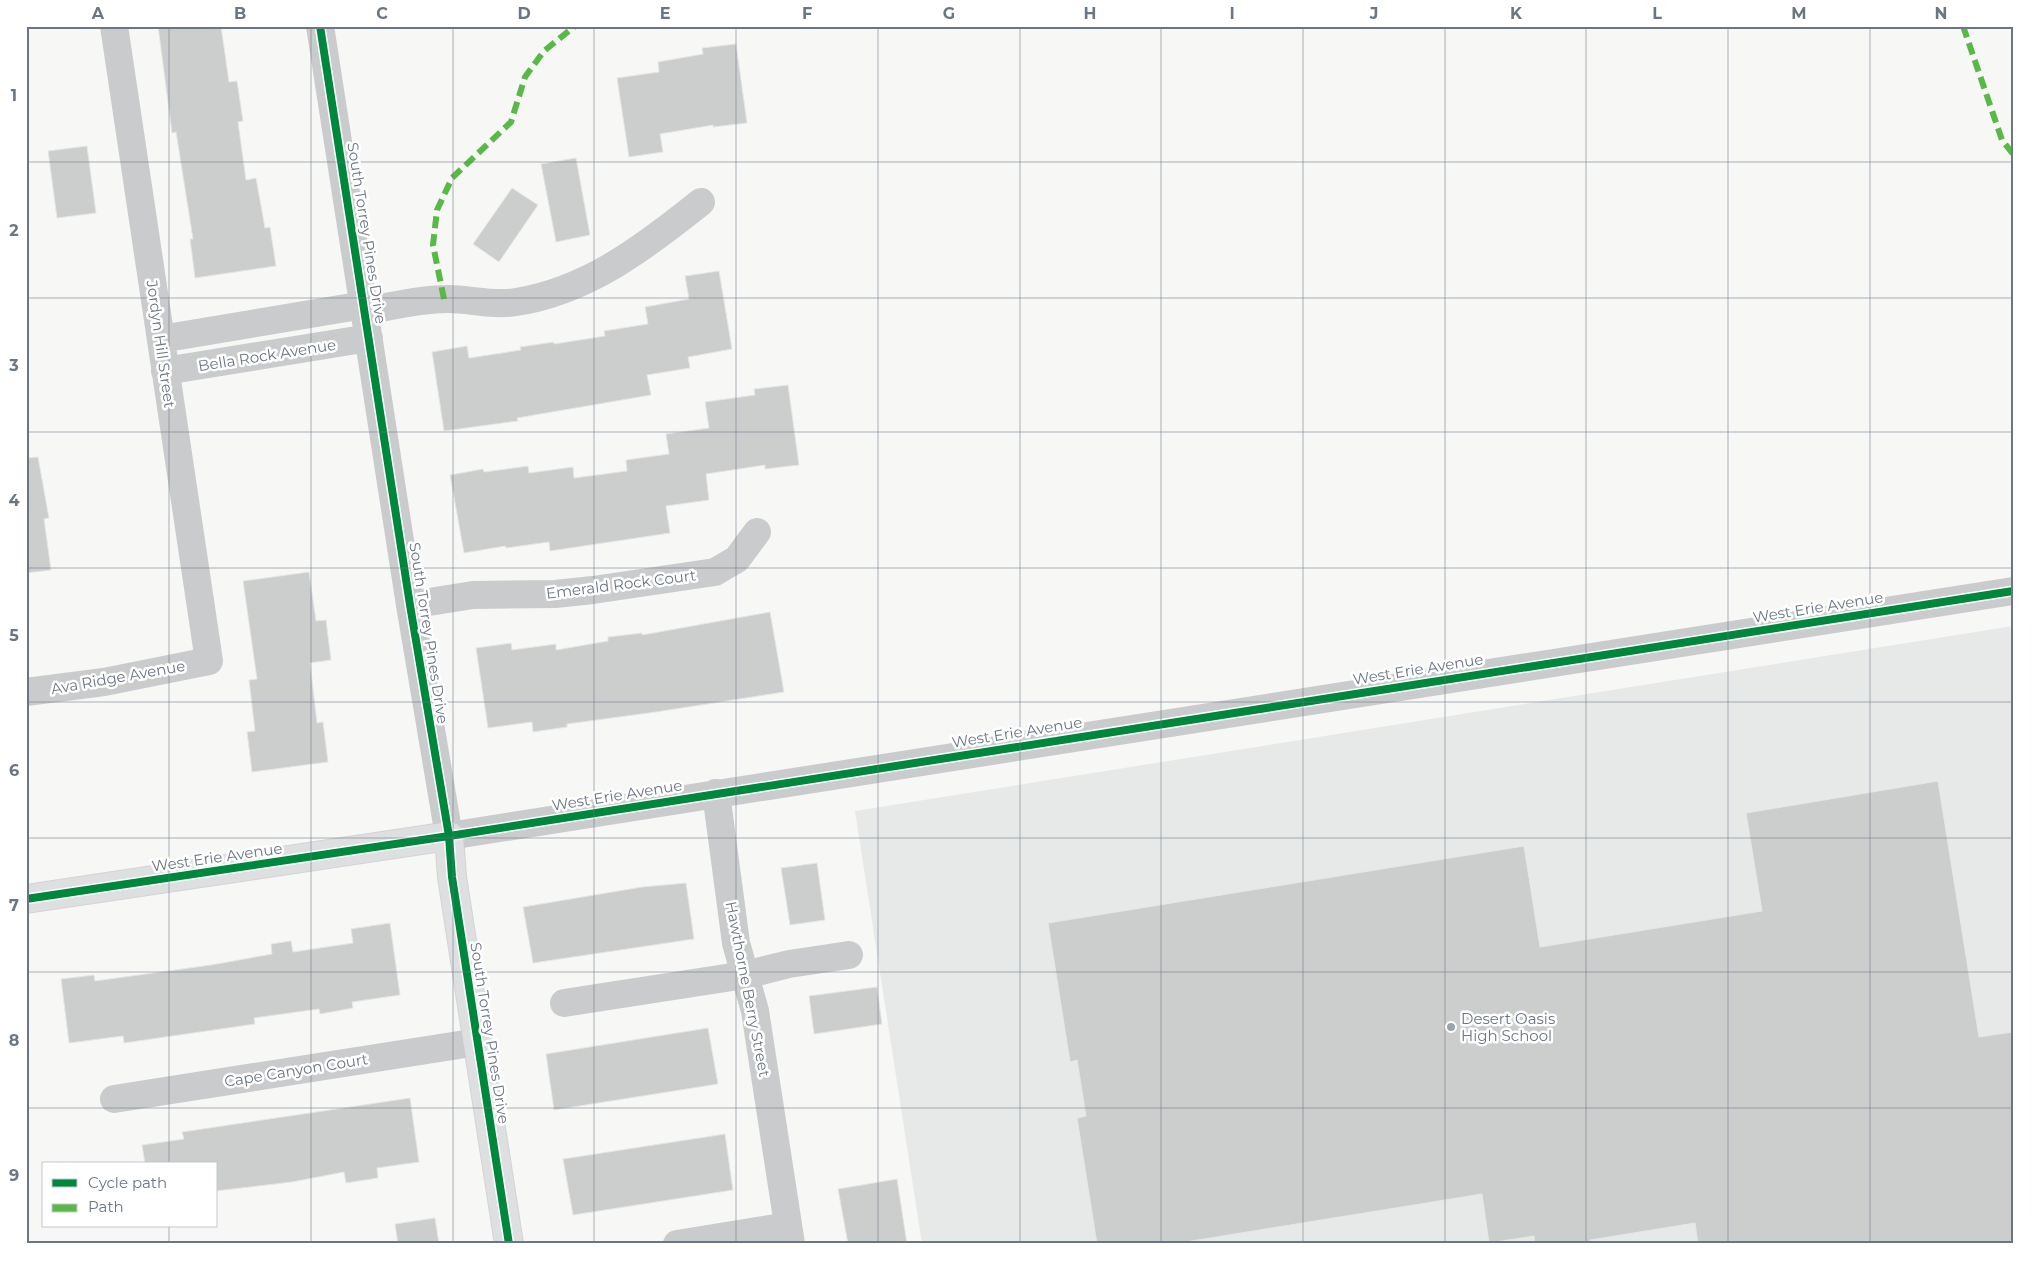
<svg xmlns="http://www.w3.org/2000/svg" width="2039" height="1270" font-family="Montserrat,sans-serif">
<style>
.built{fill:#e7e9e9}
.building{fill:#cccece;stroke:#e6e6e6}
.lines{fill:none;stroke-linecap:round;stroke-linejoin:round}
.secondary-casing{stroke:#d3d4d4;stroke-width:30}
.street{stroke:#cacbcc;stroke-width:28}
.secondary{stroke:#dedfe0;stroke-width:28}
.quiet{stroke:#58b947;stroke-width:6;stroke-dasharray:12 6;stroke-linecap:butt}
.cycleway-casing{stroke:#fff;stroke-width:11}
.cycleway{stroke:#00873e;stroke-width:8}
.grid{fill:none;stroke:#6a7684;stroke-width:1;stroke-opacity:0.55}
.poi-dot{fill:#9ba3ac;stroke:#fff;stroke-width:2}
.labels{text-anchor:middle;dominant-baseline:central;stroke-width:5;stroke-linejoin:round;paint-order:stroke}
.street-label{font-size:15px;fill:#6a7684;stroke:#fff}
.poi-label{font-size:15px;fill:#6a7684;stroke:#fff;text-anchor:start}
.neatline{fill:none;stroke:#6a7684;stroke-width:2}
.grid-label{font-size:16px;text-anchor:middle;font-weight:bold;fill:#6a7684}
</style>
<rect width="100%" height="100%" fill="#f7f7f6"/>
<path class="built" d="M2013,626V1244H922L855,811Z"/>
<path class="building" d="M158,26H221L229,82L237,81L243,121L238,122L246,180L256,178L265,228L270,227L276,266L195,278L190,239H193L176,132L172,133Z
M736,44L747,123L713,127V125L660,134L663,152L629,157L617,78L659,72L658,62L703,54L702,48Z
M87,146L96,213L57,218L48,151Z
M576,158L590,235L556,242L541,164Z
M512,188L538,205L499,262L473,244Z
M719,271L732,349L688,357L690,368L647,375L651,395L517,418L518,421L444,431L432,352L467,346L469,358L521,350L520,347L554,342V344L605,336L604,331L648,324L645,307L689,299L685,276Z
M788,385L799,465L765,469V465L706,474L709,500L666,506L670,533L550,551L549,542L506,548L505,546L464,553L450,475L483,469L484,472L528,466L529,473L573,467L574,478L627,471L626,460L669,454L666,434L709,428L705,402L755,395L754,389Z
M38,457L49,518L44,519L51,570L26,573V458Z
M309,572L316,621L326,620L331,660L310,663L317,723L323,722L328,762L252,772L247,732L255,731L249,680L257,679L243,581Z
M770,612L784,692L656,712L567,724V727L533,732L532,722L488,728L476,648L511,643L512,650L556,644V650L608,641V637L642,633V635Z
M1938,781L1979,1037L2013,1032V1244H1698L1695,1223L1590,1240V1244H1535L1534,1236L1489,1243L1482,1194L1173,1244H1097L1077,1118L1086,1116L1077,1060L1070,1062L1048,923L1524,846L1540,947L1762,911L1746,813Z
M817,863L825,920L790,925L781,868Z
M686,883L694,939L533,963L523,907L642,887Z
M390,923L400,995L352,1002L353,1008L320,1014L319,1009L254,1018L255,1024L124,1043L123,1036L69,1043L61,979L94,975L95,981L211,965L272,954L271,944L291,941L293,952L353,943L351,929Z
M877,987L882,1024L814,1034L809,996Z
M708,1028L718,1084L554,1110L546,1054Z
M410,1098L419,1162L377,1168L378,1178L346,1183L344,1172L292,1182L216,1191V1164H145L142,1145L184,1139L182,1132Z
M725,1134L733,1190L573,1215L563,1159Z
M897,1179L907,1244H848L838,1189Z
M435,1218L439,1244H398L395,1224Z"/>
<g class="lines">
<g class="secondary-casing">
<path id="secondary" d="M26,899L449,836L452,877L509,1244"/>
</g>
<path class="street" d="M320,26L410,605L449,836L2013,591
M365,311C392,306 420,299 448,299C470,299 494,306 516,302C588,291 646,246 701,202
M161,339L364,305
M165,371L369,338
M410,605L473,595L555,594L593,590L715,572L737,559L757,532
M26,692L104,682L209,661L114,26
M716,793L736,943L755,1011L791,1244
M564,1003L745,975L789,964L849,955
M114,1099L478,1042
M677,1244L788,1226"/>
<use href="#secondary" class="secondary"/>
<path class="quiet" d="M1963,26L2002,140L2013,154
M444,299L433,245L437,210L452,178L511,122L525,77L544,51L575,26"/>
<g class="cycleway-casing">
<path id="cycleway" d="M320,26L410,605L449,836L452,877L509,1244
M26,899L449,836L2013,591"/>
</g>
<use href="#cycleway" class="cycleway"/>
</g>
<path class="grid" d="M169,26V1164M311,26V1244M453,26V1244M594,26V1244M736,26V1244M878,26V1244M1020,26V1244M1161,26V1244M1303,26V1244M1445,26V1244M1586,26V1244M1728,26V1244M1870,26V1244M26,162H2013M26,298H2013M26,432H2013M26,568H2013M26,702H2013M26,838H2013M26,972H2013M26,1108H2013M169,1226V1244"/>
<circle class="poi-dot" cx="1451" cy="1027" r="5"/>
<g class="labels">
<g class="street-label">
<text transform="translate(367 233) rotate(81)">South Torrey Pines Drive</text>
<text transform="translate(161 344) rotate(82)">Jordyn Hill Street</text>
<text transform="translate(267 355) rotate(-9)">Bella Rock Avenue</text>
<text transform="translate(621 584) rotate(-7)">Emerald Rock Court</text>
<text transform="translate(1818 607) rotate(-9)">West Erie Avenue</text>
<text transform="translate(429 633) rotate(81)">South Torrey Pines Drive</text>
<text transform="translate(1418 669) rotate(-9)">West Erie Avenue</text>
<text transform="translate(118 677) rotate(-10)">Ava Ridge Avenue</text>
<text transform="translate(1017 732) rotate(-9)">West Erie Avenue</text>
<text transform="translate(617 795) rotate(-9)">West Erie Avenue</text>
<text transform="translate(217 857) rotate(-8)">West Erie Avenue</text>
<text transform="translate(748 989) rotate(79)">Hawthorne Berry Street</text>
<text transform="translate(490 1033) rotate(81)">South Torrey Pines Drive</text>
<text transform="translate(296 1070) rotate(-9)">Cape Canyon Court</text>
</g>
<g class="poi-label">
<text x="1461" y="1018">Desert Oasis<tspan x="1461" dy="17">High School</tspan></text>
</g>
</g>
<rect width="2039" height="1270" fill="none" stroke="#ffffff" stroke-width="55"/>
<rect x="42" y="1162" width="175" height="65" fill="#ffffff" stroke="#c3c8ce"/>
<rect x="52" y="1179" width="25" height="8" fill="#00873e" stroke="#c3c8ce"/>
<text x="88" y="1188" font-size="15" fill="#6a7684">Cycle path</text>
<rect x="52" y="1204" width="25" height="8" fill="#58b947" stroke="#c3c8ce"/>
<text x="88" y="1212" font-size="15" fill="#6a7684">Path</text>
<rect x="28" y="28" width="1984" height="1214" class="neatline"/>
<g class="grid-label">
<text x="98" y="19">A</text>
<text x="240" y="19">B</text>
<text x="382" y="19">C</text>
<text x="524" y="19">D</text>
<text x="665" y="19">E</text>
<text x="807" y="19">F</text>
<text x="949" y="19">G</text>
<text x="1090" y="19">H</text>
<text x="1232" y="19">I</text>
<text x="1374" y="19">J</text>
<text x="1516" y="19">K</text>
<text x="1657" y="19">L</text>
<text x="1799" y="19">M</text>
<text x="1941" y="19">N</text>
<text x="14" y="101">1</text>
<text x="14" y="236">2</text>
<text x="14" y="371">3</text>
<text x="14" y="506">4</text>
<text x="14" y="641">5</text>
<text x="14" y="776">6</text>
<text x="14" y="911">7</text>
<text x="14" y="1046">8</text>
<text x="14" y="1181">9</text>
</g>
</svg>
